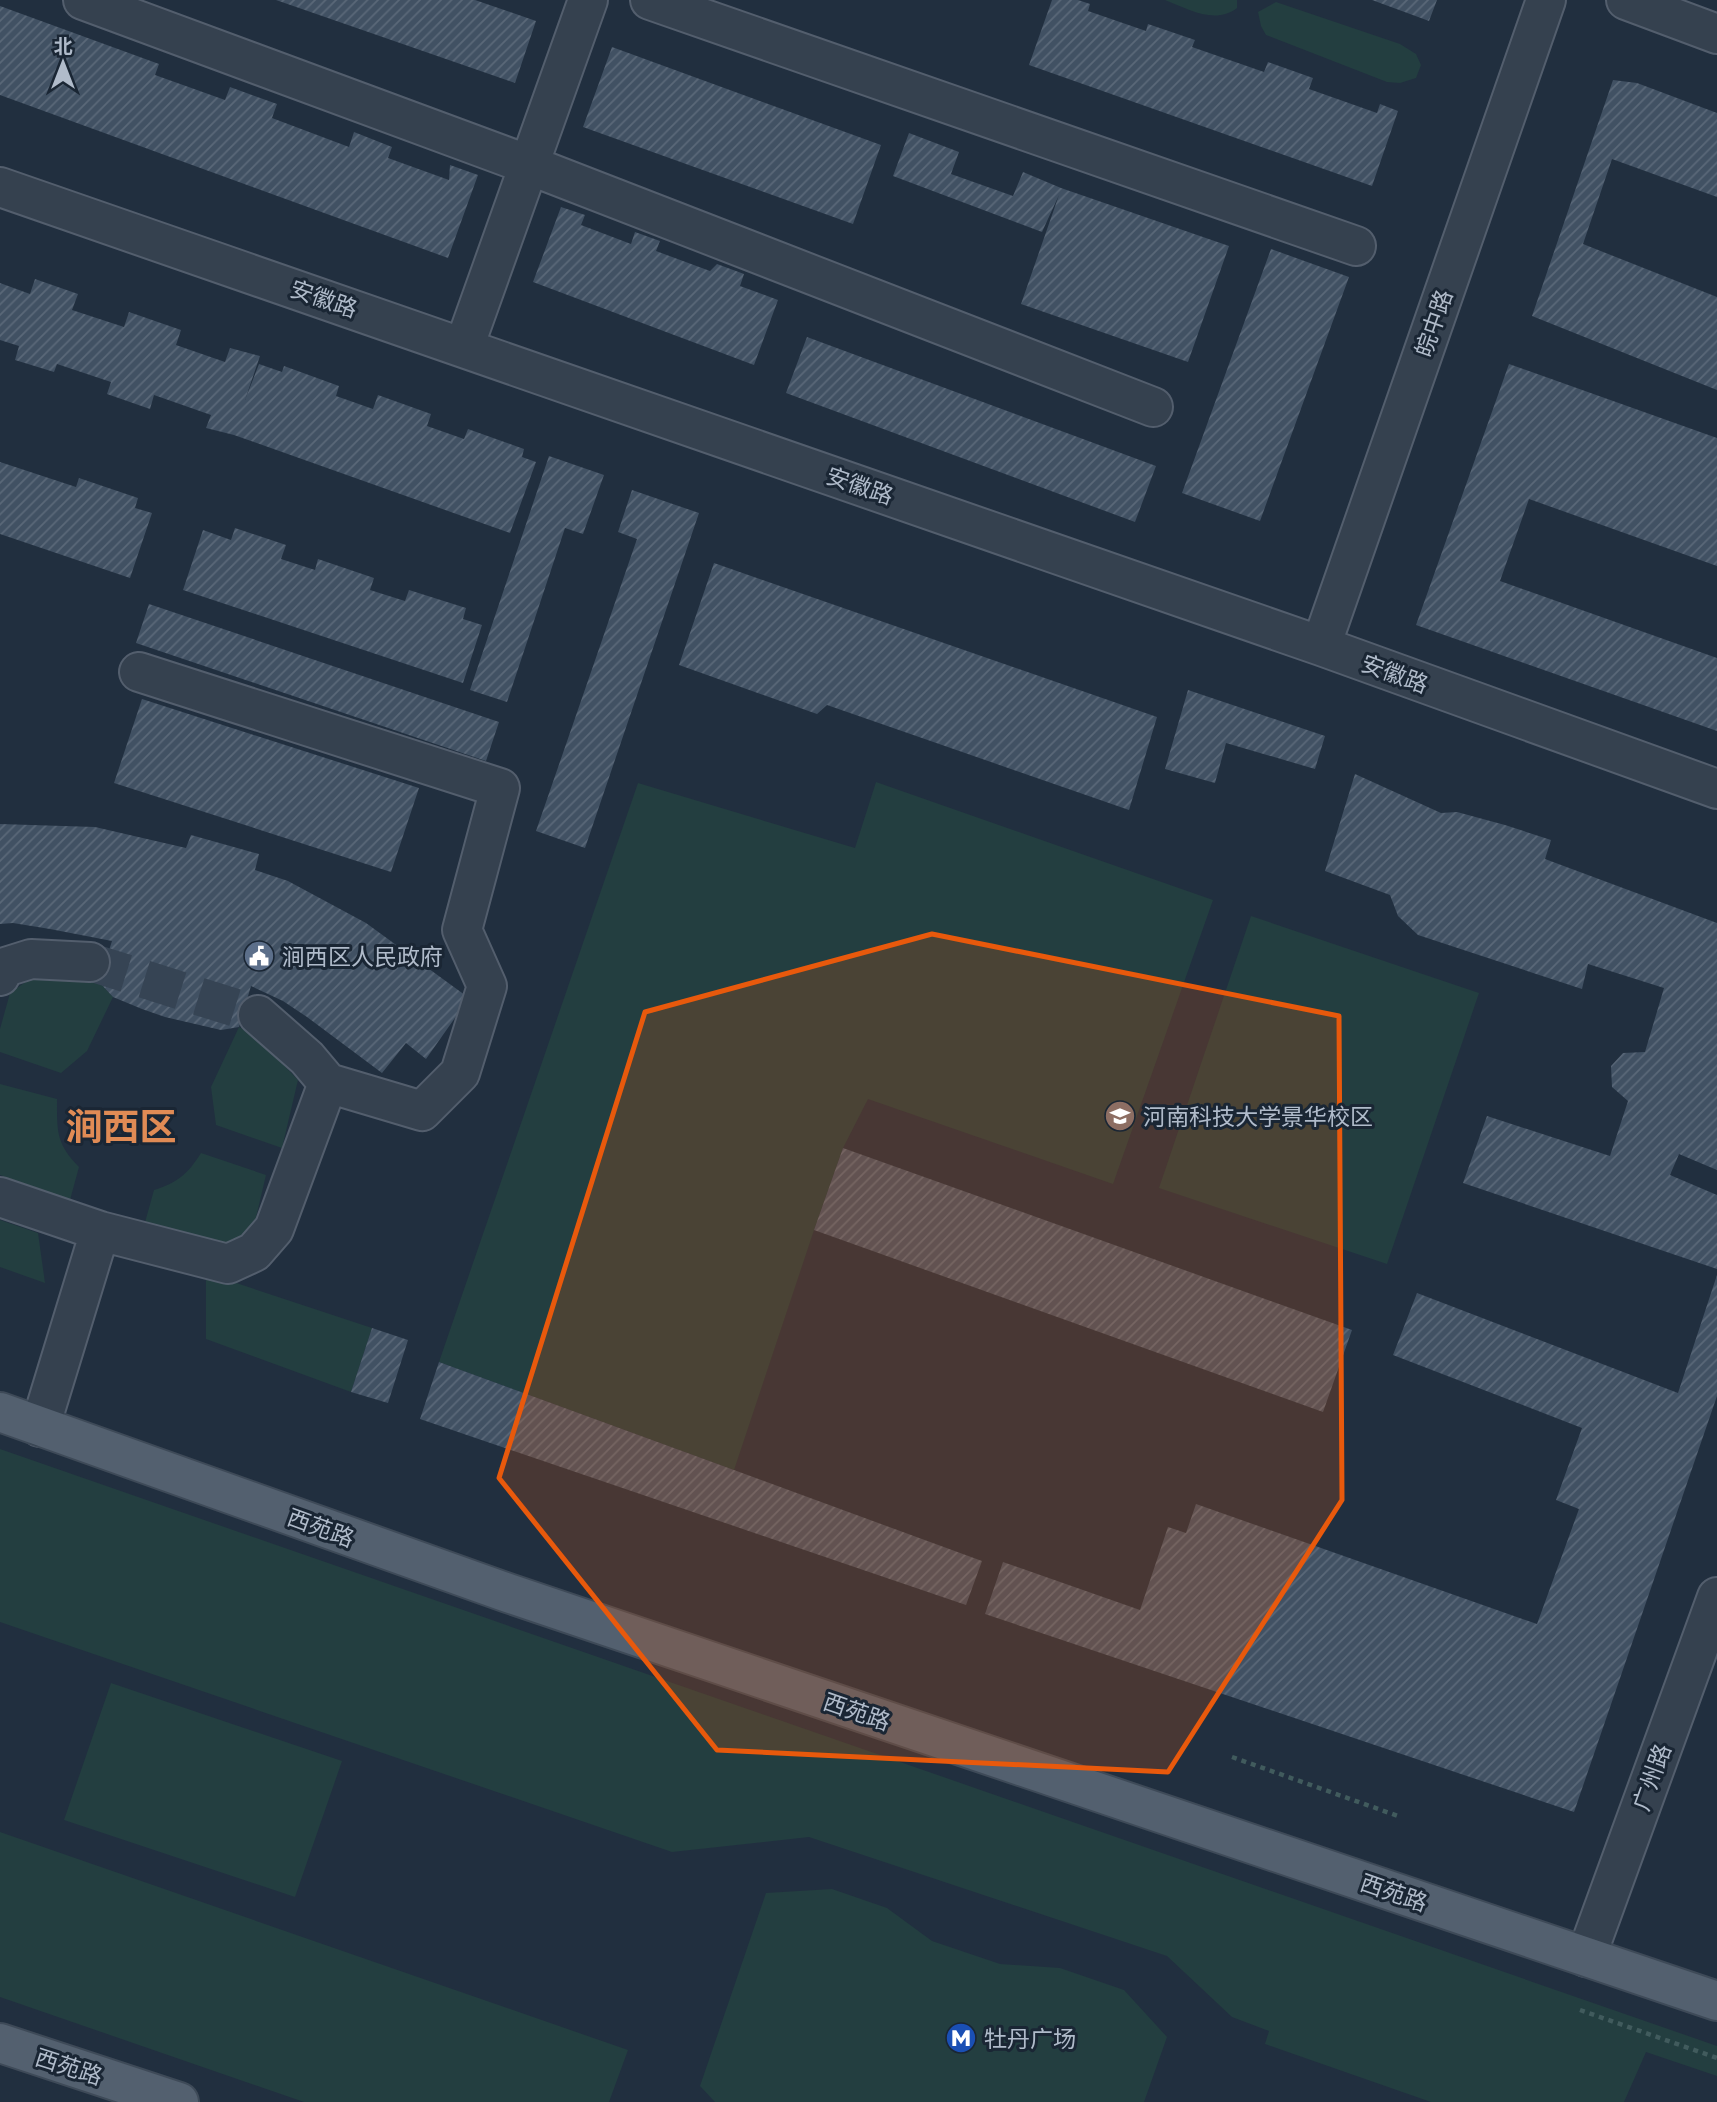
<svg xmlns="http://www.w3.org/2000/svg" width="1717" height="2102" font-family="Barlow,'Noto Sans SC',sans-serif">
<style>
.green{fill:#233e40}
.building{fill:url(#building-hatch)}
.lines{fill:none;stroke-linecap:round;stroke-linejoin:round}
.minor-tunnel{stroke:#364454;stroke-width:38;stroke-dasharray:38 19;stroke-linecap:butt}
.minor-casing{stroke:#535e6d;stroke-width:42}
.major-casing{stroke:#3e4a58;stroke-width:42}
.path{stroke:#415b5d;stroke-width:4.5;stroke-dasharray:5 5;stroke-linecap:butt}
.minor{stroke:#35414f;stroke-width:38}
.major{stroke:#53606f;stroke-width:38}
.marked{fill:#e8590c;fill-opacity:0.2;stroke:#e8590c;stroke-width:5;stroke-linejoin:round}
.labels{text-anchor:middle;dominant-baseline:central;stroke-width:6;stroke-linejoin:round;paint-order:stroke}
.street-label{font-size:23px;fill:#b0bbca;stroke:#1a2634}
.poi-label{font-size:23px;fill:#b0bbca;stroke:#1a2634;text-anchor:start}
.town-label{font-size:37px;font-weight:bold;fill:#e08b55;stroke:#1a2634}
</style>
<defs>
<pattern id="building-hatch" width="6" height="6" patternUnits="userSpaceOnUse" patternTransform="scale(1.75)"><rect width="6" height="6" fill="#415163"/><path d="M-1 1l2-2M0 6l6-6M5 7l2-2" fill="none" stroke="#5a6878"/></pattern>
</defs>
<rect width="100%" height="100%" fill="#212f3f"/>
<path class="green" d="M1165,0H1237V8C1215,25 1188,9 1165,0Z
M1276,2L1400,44L1416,54L1421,65L1416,78L1400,83L1387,82L1266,35L1261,26L1258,12Z
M876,782L1213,900L1113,1184L868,1099L843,1148L814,1230L734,1470L439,1362L638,783L855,848Z
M1251,916L1479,993L1387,1264L1159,1188Z
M31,978L99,982L113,997L87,1051L61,1073L0,1052V1029L10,993Z
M239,1027L256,1036L298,1080L282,1148L216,1125L211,1087Z
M0,1084L57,1099C57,1131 56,1144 79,1167L70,1200L0,1175Z
M201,1153L266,1175L254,1226L240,1241L220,1249L144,1226L154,1190C177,1183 188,1174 201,1153Z
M0,1220L38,1233L45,1283L0,1267Z
M206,1273L372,1328L351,1392L206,1339Z
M0,1449L1717,2046V2076L1646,2052L1624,2102H1431L1265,2044L1269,2031L1232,2017L1167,1956L809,1837L672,1852L0,1622Z
M111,1683L342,1761L295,1897L64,1820Z
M0,1832L628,2050L609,2102H304L0,1997Z
M832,1889L887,1908L932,1941L1000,1964L1060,1968L1124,1990L1167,2037L1144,2102H715L700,2086L766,1893Z"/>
<path class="building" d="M276,0H475L536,21L515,83Z
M1052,0H1078L1090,4L1088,11L1146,31L1148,24L1195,40L1192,47L1264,72L1268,62L1313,78L1309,89L1377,113L1380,104L1398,111L1372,186L1029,65Z
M1372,0H1437L1429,21Z
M0,6L159,64L155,75L225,100L230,87L277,104L272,118L349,147L354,132L392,147L388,158L449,180L450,165L478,175L448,258L0,95Z
M612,47L881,145L853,224L583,127Z
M1613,80L1637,83L1717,113V197L1612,159L1583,244L1717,297V390L1532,316Z
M909,133L959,152L951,174L1013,196L1023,172L1061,188L1229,246L1188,362L1021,304L1059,195L1042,232L893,176Z
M561,207L585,215L581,225L631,244L635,232L660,241L656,251L710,271L717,264L744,274L740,286L778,300L754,365L533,282Z
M1271,249L1349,277L1260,521L1182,493Z
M35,279L78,294L72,310L124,327L129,312L181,330L176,345L225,362L230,348L260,356L245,400L259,364L282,372L284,366L339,386L336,396L373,409L378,395L431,414L427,426L464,439L468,429L524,449L522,457L536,462L510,533L234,435L206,428L211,415L154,395L150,409L107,394L111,382L57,364L54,372L15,360L19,346L0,340V283L30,294Z
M807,337L1156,466L1135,522L786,393Z
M1509,364L1717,438V566L1529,499L1500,581L1717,658V731L1416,625Z
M549,456L604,475L583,534L565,528L507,702L470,690Z
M0,462L76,487L79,478L138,498L135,508L152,513L130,578L0,534Z
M632,490L699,513L585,848L536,831L637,539L618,532Z
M235,528L286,545L281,559L315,570L318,559L374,578L370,590L405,601L409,590L466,608L463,619L482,625L463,683L183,590L203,530L231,540Z
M714,563L1157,717L1129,810L827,705L817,714L679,665Z
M149,604L499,722L486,761L136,643Z
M1188,690L1325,736L1315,769L1226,743L1215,783L1165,769Z
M142,699L419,788L391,872L114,783Z
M1355,774L1441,813L1457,812L1505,825L1551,840L1545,859L1717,923V1170L1679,1154L1670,1175L1717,1195V1269L1463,1183L1487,1116L1610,1156L1628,1101L1612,1087L1611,1066L1623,1053L1645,1052L1664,988L1588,964L1582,989L1418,935L1398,916L1390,895L1325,871Z
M0,824L95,827L186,848L191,835L259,854L255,870L288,881L366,923L469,998L426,1059L406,1043L382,1073L307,1017L283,1001L251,986L239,1027L221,1030L165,1017L142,1009L113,997L99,982L112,941L50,929L13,923L0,924Z
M843,1148L1352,1330L1323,1412L814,1230Z
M1717,1275V1396L1574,1812L985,1614L1003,1562L1140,1610L1168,1527L1186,1533L1196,1504L1537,1624L1579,1509L1556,1500L1582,1428L1393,1355L1417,1293L1678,1393Z
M372,1328L408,1340L388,1403L351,1392Z
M439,1362L982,1561L966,1605L420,1419Z"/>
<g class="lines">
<path class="minor-tunnel" d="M90,962L258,1015"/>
<g class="minor-casing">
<path id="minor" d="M83,0L529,165L1153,407
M650,0L1356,246
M1626,0L1717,34
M0,187L1321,646L1717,789
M464,347L588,0
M1321,646L1546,0
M139,672L500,788L462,930L487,986L460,1073L422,1111L328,1083
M0,976L2,968L31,959L90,962
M0,1197L100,1231
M40,1427L100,1231L228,1264L254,1252L274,1229L328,1083L307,1058L258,1015
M1586,1957L1717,1597"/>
</g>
<g class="major-casing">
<path id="major" d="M0,1412L508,1593L1717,2001
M0,2043L179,2102"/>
</g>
<path class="path" d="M1232,1757L1398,1816
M1580,2010L1717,2058"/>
<use href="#minor" class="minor"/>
<use href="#major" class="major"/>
</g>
<path class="marked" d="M932,934L1339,1016L1342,1500L1168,1772L717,1750L499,1478L645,1012Z"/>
<defs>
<g id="civic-disc" transform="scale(1.575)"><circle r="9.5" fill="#5c6f8a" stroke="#1a2634"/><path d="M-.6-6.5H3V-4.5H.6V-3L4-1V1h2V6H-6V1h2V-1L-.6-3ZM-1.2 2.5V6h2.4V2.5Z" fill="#fff"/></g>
<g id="university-disc" transform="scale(1.575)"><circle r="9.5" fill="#8d6e63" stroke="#1a2634"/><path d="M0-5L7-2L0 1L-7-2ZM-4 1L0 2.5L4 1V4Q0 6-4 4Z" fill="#fff"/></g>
<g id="metro-disc" transform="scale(1.575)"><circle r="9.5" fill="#1a4fb4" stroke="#1a2634"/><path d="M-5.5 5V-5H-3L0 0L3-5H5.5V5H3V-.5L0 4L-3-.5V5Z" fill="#fff"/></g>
</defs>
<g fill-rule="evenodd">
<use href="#civic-disc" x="259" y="956"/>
<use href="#university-disc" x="1120" y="1116"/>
<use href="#metro-disc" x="961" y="2038"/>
</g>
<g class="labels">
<g class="street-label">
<text transform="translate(324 298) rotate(19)">安徽路</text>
<text transform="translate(1433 323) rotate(-71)">皖中路</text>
<text transform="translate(860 485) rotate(19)">安徽路</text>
<text transform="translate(1395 673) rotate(20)">安徽路</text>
<text transform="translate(321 1527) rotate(20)">西苑路</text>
<text transform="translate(857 1711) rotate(19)">西苑路</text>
<text transform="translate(1651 1777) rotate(-70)">广州路</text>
<text transform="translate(1394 1892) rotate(19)">西苑路</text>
<text transform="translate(69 2066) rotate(18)">西苑路</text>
</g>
<g class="poi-label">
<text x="282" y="956">涧西区人民政府</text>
<text x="1143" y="1116">河南科技大学景华校区</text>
<text x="984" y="2038">牡丹广场</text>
</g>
<g class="town-label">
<text x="121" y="1125">涧西区</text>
</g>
</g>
<g transform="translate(63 63)" stroke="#1a2634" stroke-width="5" paint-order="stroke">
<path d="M0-5L12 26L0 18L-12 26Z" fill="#b0bbca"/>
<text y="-10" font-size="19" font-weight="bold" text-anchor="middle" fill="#b0bbca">北</text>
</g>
</svg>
